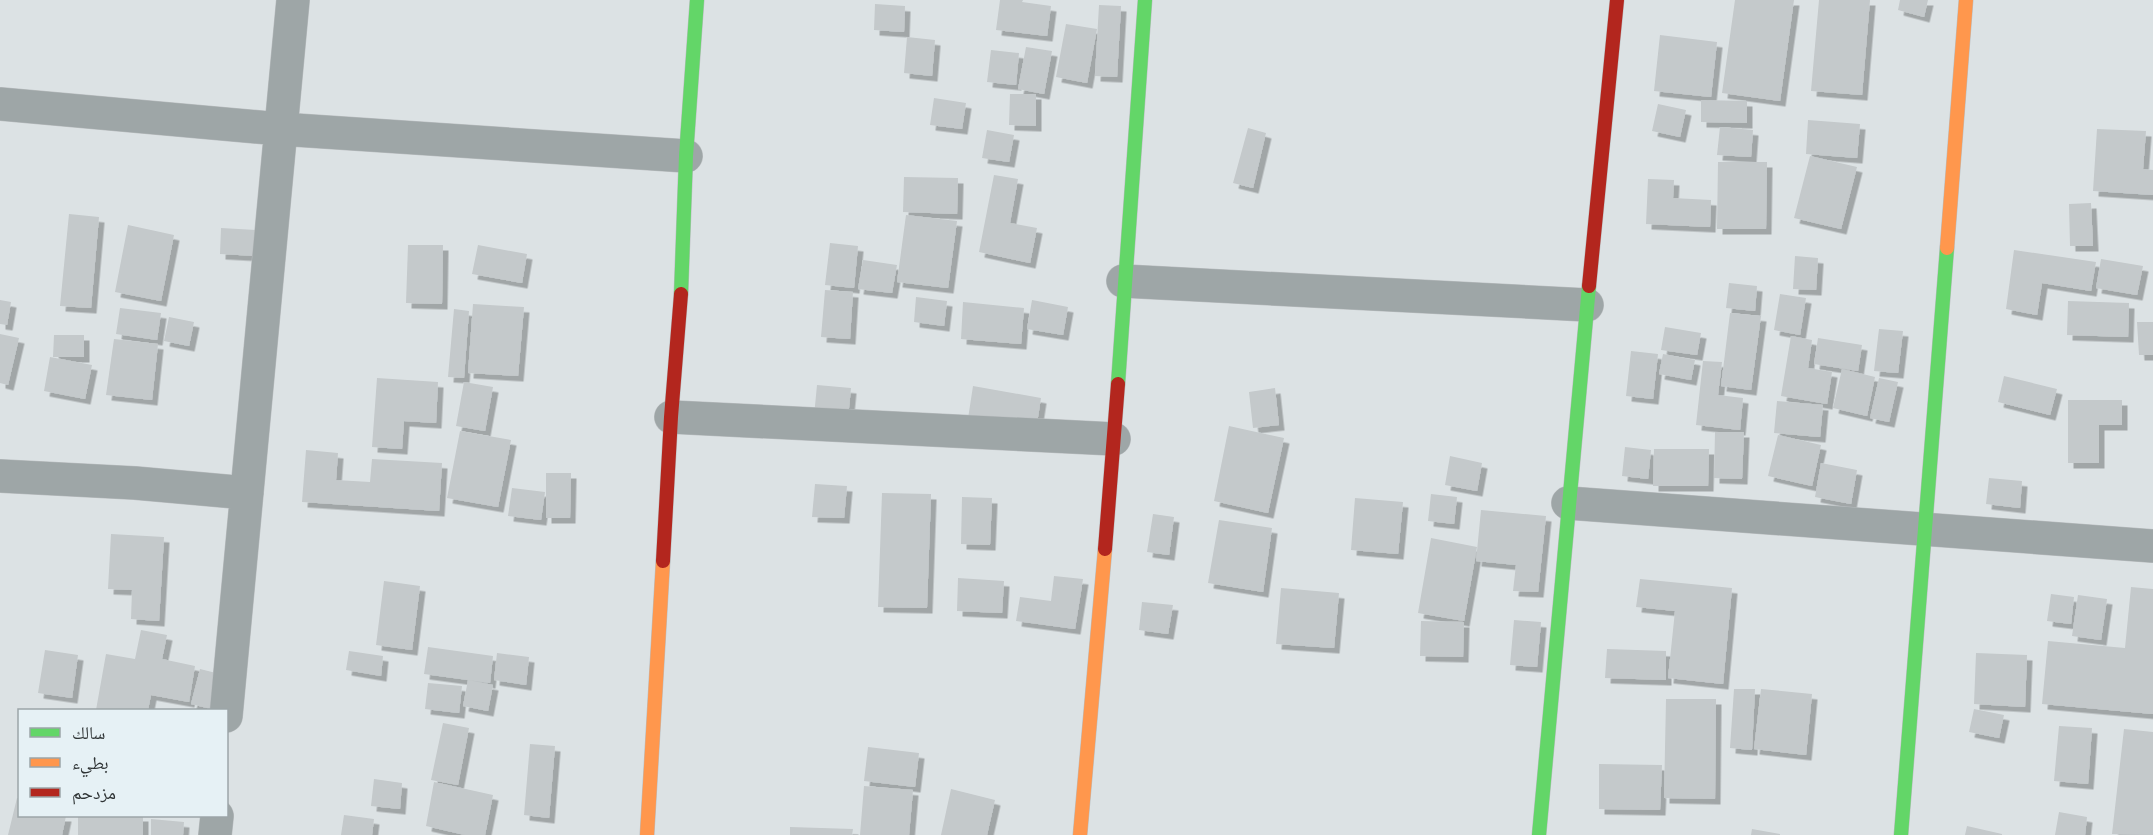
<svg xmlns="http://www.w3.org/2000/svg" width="2153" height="835" font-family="'Noto Sans','Noto Naskh Arabic',sans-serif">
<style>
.building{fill:#c4c9cb;filter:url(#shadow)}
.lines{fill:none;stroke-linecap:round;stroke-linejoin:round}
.street-casing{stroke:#babec0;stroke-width:34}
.fast-casing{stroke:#babec0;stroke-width:15}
.slow-casing{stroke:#babec0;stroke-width:15}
.jam-casing{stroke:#babec0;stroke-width:15}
.street{stroke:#9ea6a7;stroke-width:33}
.fast{stroke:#63d668;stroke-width:14}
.slow{stroke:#ff974d;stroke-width:14}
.jam{stroke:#b3261e;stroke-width:14}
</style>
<defs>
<filter id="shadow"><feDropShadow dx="5.5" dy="5.5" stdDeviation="0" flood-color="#0004"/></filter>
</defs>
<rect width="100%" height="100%" fill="#dce2e4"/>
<path class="building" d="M1000,0H1023L1022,2L1051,6L1047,36L996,30Z
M1735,0H1794L1780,101L1722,93Z
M1819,0H1870L1862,95L1811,91Z
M1900,0H1928L1924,17L1898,10Z
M875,4L905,6L904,32L874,30Z
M1099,5L1121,6L1117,77L1095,76Z
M1066,24L1097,29L1087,83L1056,77Z
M1660,35L1717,42L1711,97L1654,91Z
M907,37L935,40L932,76L904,73Z
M1026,47L1052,51L1044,94L1018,89Z
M991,50L1019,53L1016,85L987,82Z
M1010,94H1036V126L1009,125Z
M934,98L966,103L962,129L930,125Z
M1701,100L1747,101V123L1701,122Z
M1658,104L1686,110L1680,137L1652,131Z
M1808,120L1860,124L1857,158L1806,154Z
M1720,127L1753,130L1751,157L1717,155Z
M1248,128L1266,133L1253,188L1233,183Z
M2097,129L2146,131L2143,169L2153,170V195L2093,191Z
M987,130L1014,135L1009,162L982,158Z
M1810,156L1857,167L1841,229L1794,218Z
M1718,162H1767L1766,229H1717Z
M994,175L1018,179L1010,223L1037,228L1030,263L979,252Z
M904,177L958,178L957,214L903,212Z
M1648,179L1674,180L1673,198L1711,200L1710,227L1646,224Z
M2091,203L2093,246H2070L2069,204Z
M69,214L99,217L91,308L60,306Z
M906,215L957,221L948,288L897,282Z
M128,225L174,235L161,301L115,292Z
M221,228L257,230L256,256L220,254Z
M830,243L858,246L854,288L825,285Z
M408,245H443L442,304L406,303Z
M478,245L527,254L522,283L472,274Z
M2014,250L2096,262L2091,291L2042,283L2037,315L2006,309Z
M1795,256L1818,258L1816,290L1793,289Z
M2101,259L2143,266L2137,295L2096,288Z
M863,260L897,265L892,293L858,289Z
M1729,283L1757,286L1755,311L1726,308Z
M825,290L853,292L850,339L821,337Z
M1780,294L1806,298L1800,335L1774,330Z
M916,297L947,301L944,326L914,322Z
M0,300L11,302L7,325L0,324Z
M1032,300L1068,307L1063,335L1027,329Z
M2068,301L2129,303L2128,337L2067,335Z
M963,302L1024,308L1021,344L961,339Z
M473,304L524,307L518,376L468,373Z
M120,308L161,313L157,340L116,334Z
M454,309L469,311L464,378L448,377Z
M1730,313L1761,316L1751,390L1721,386Z
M169,317L194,322L189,346L164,341Z
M2137,322H2153V355H2139Z
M1665,327L1701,333L1697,355L1661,350Z
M1879,329L1903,331L1898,373L1874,371Z
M0,334L19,338L8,385L0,383Z
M54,335H84V357H53Z
M1791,336L1812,340L1808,368L1832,372L1827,404L1781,396Z
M1818,338L1862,345L1858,371L1814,364Z
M114,339L158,344L152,400L106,395Z
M1631,351L1658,354L1653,399L1626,396Z
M1663,354L1695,360L1691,380L1659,374Z
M50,357L92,365L85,399L44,391Z
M1703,361L1722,362L1718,395L1743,398L1740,430L1696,425Z
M1842,369L1875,377L1867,416L1833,408Z
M2004,376L2057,389L2050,415L1998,402Z
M377,378L438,382L436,423L404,421L402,449L372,447Z
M1879,378L1898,382L1889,422L1870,418Z
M464,382L493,387L485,431L456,426Z
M817,385L851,388L848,418L814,416Z
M973,386L1041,398L1035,436L967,425Z
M1275,388L1279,425L1253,428L1249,392Z
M2068,400H2122V425H2099V463H2068Z
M1777,401L1823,405L1820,437L1774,433Z
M1229,426L1284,438L1268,513L1214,501Z
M460,431L511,440L498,507L447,498Z
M1715,432H1744L1742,479L1714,478Z
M1778,435L1821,445L1812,486L1768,476Z
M1625,447L1651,450L1648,479L1622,476Z
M1654,449H1709L1708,486H1653Z
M306,450L338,453L336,480L370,482L372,459L442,463L439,511L302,502Z
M1450,456L1482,463L1477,491L1445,485Z
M1821,463L1857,470L1851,504L1815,497Z
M546,473H571L570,518H546Z
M1989,478L2022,481L2020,508L1986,504Z
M815,484L847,486L844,518L812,517Z
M512,488L545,492L541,520L508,516Z
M882,493L931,494L927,608L878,607Z
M1431,494L1457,497L1454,524L1428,521Z
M962,497L992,498L990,545L961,544Z
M1355,498L1403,502L1398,554L1351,550Z
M1481,510L1546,516L1538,592L1513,591L1516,565L1476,561Z
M1153,514L1174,517L1169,555L1147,552Z
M1219,520L1272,528L1263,592L1208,583Z
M111,534L164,537L159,621L131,619L132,590L108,589Z
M1431,538L1477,547L1464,621L1418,613Z
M1054,576L1083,579L1075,629L1016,621L1020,597L1051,601Z
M958,578L1004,581L1002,613L957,611Z
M1640,579L1732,588L1723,684L1668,678L1675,611L1636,607Z
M384,581L420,586L412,650L376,645Z
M2131,587L2153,589V714L2042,704L2048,641L2125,648Z
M1281,588L1339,593L1334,648L1276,644Z
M2051,594L2074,597L2071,624L2047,621Z
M2078,595L2107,599L2101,640L2072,636Z
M1142,602L1173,605L1168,634L1139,630Z
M1514,620L1541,622L1537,667L1510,665Z
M1421,621L1464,622L1463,657L1420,656Z
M141,630L167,635L162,659L195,666L189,702L151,695L148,710H96L106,654L135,659Z
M428,647L493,656L490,683L424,674Z
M1607,649L1666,651V680L1605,678Z
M45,650L78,655L72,698L38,693Z
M349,651L383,656L381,676L346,670Z
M497,653L529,657L526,685L494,680Z
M1976,653L2027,655L2025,707L1974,704Z
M200,669L220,674L211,709L191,704Z
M468,680L493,685L488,711L463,706Z
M428,683L462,686L459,713L425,709Z
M1734,689H1755L1752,750L1730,748Z
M1761,689L1812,694L1806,755L1754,749Z
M1666,699H1716L1715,799L1664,798Z
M1974,709L2004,715L1999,738L1969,732Z
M443,723L469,728L458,785L431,780Z
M2059,726L2092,728L2088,784L2054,781Z
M2124,729L2153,732V835L2112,834Z
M530,744L555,746L549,818L524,815Z
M868,747L919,753L915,787L864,781Z
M1599,764L1662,765L1660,810L1599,809Z
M374,779L402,783L400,809L371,806Z
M434,782L493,795L485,835H465L426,826Z
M864,786L913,790L909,835H860Z
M951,789L995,800L987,835H941Z
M17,798L20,799V816H66L62,835H8Z
M2059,812L2087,817L2085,835H2055Z
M344,815L374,819L372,835H341Z
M78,816H143V835H78Z
M151,819L184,822L183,835H151Z
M1967,826L2002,834V835H1965Z
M790,827L853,829L852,835H790Z
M1752,829L1780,834V835H1751Z"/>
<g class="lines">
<g class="street-casing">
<path id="street" d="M0,104L280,129L686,156
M1123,281L1587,305
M671,417L1114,439
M0,476L135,483L247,493
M1568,503L2153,546
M226,716L293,0
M215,835L217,816"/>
</g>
<g class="fast-casing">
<path id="fast" d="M681,294L686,156L697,0
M1118,384L1145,0
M1539,835L1589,286
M1901,835L1947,248"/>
</g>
<g class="slow-casing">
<path id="slow" d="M1947,248L1966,0
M647,835L663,561
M1080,835L1105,549"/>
</g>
<g class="jam-casing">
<path id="jam" d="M1589,286L1617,0
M1105,549L1118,384
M663,561L671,417L681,294"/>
</g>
<use href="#street" class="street"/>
<use href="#fast" class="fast"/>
<use href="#slow" class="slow"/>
<use href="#jam" class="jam"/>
</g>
<rect x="18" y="709" width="210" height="108" fill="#e6f1f5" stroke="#9ca5a8" stroke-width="1.5"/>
<rect x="30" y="728" width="30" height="9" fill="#63d668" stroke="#9ca5a8" stroke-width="1.5"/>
<text x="72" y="739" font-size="18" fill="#2e3334">سالك</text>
<rect x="30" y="758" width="30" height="9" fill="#ff974d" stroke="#9ca5a8" stroke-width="1.5"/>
<text x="72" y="769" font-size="18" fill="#2e3334">بطيء</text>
<rect x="30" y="788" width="30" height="9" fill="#b3261e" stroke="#9ca5a8" stroke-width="1.5"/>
<text x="72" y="799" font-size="18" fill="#2e3334">مزدحم</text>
</svg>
